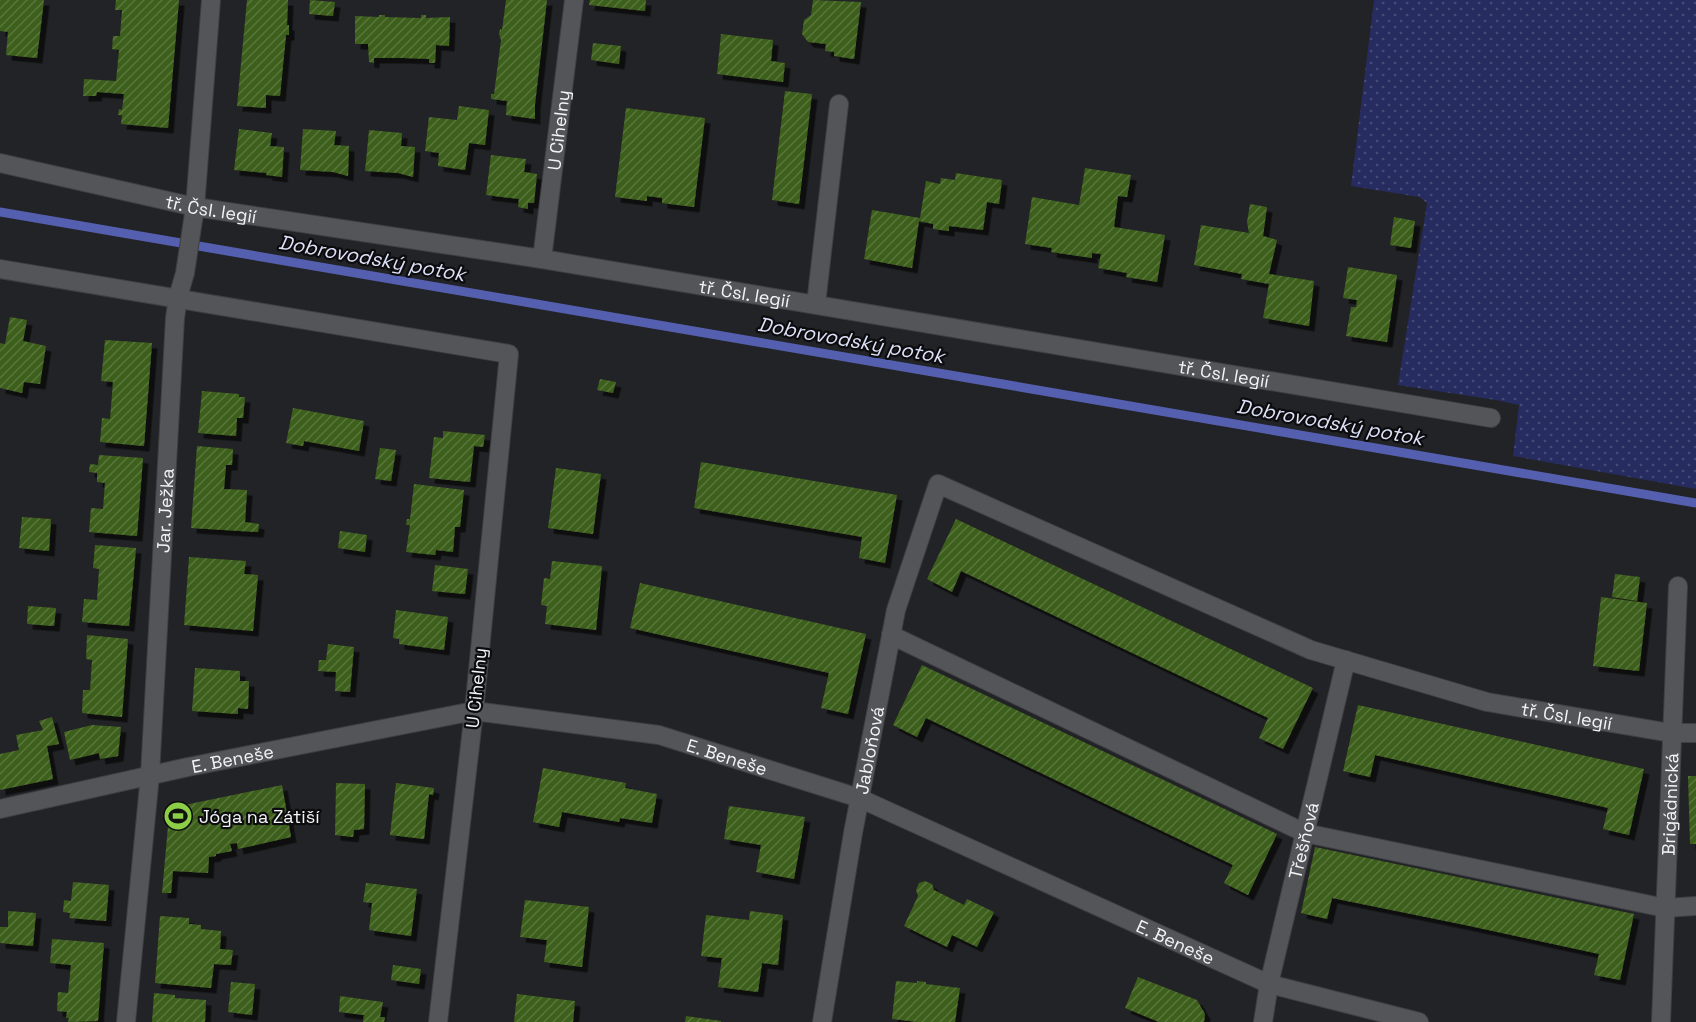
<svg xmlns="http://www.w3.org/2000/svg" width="1696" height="1022" font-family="'Space Grotesk',sans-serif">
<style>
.garden{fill:url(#garden-dots)}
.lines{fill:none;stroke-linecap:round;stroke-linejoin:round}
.stream{stroke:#555faf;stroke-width:9}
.building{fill:url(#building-hatch);filter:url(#shadow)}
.minor-casing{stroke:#3e3f42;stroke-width:20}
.minor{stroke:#545559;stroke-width:18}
.labels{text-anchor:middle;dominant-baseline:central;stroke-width:4.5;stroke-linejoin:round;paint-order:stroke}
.street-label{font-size:18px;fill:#f3f4f6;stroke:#0c0c0e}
.poi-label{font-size:18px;fill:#f3f4f6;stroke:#0c0c0e;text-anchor:start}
.water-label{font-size:20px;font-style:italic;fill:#dde2f9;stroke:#0c0c0e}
</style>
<defs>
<pattern id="garden-dots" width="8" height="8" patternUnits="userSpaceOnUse" patternTransform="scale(1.5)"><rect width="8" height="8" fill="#262b60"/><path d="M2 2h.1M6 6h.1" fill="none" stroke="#464a77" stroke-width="1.8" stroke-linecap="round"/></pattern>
<pattern id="building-hatch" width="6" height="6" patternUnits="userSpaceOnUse" patternTransform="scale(1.5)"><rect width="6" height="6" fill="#3e5e1c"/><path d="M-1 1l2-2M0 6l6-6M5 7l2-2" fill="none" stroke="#5a763e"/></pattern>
<filter id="shadow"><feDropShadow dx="5.5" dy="5.5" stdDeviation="0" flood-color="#0009"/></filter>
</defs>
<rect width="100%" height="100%" fill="#222326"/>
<path class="garden" d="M1374,0H1696V489L1513,456L1519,405L1496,400L1398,385L1427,203L1419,197L1351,186Z"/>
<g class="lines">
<path class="stream" d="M0,212L1696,503"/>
</g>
<path class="building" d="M0,0H44L37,58L6,55L8,32L0,31Z
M116,0H179L168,128L121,124L122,115H118L119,109L122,110L124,94L97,92L96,96H83L84,79L116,81L119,50L112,49L113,36H120L122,10H115Z
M247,0H288L287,25H289V35H286L280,96L266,95V108L237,106Z
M310,0L335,2L333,16L309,14Z
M506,0H547L535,104V119L506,115L507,101L491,99V94H494L501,40L499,34L500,29L502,30Z
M590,0H646L645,11L589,5Z
M813,0L861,2L854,59L834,56V52L825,51L826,44L808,42L802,34L804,20L811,15Z
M379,15H385V17L421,18V15H426V18L450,17L449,46L436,45L435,63H429V59L404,58H374V63L369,62L368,44H355V16L379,17Z
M721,34L773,40L771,61L785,63L783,82L717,74Z
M593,43L621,46L619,64L591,60Z
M785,91L812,94L799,204L772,200Z
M459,106L489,110L485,145L469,143L465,170L438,166L439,153L425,151L429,117L457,120Z
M626,108L705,118L694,207L662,203V198L647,196V201L615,197Z
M239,129L272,133L270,146L284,147L282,177L266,175L267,173L234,170Z
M303,129L336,131L334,145L349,146L348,176L333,172L300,170Z
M369,130L402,133L401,146L415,147L413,177L398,173L365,171Z
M491,155L526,159L524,172L537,174L534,203H528V209L518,207L519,199L486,195Z
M1085,168L1131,175L1127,197L1118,196L1114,227L1165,235L1157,282L1126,277L1127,273L1098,268L1101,254L1092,253V258L1051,252L1052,248L1025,244L1032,197L1079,205Z
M956,173L1002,180L999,204L987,202L983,230L949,226V231L933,229V224L919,221L912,268L864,259L872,210L920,218L926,181L940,184L941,178L955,180Z
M1250,204L1267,207L1263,236L1277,240L1269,274L1314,281L1309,326L1263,318L1269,284L1241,279L1242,274L1194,265L1201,225L1249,233L1247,222Z
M1394,217L1415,221L1411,248L1390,245Z
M1348,267L1397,275L1387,342L1346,336L1351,307H1356L1357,300L1343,298Z
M10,317L27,320L23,341L46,346L40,384L24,382L22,393L0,388V343L5,344Z
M105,340L152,343L144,446L100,442L102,418L110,419L113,382L101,381Z
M600,379L616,382L613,393L597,390Z
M202,391L239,394V397H245L243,418H237L236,436L198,433Z
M293,408L364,421L359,451L304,441L303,446L286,443Z
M443,431L485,435L483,447L474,446L470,482L429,478L434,437L443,438Z
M197,446L233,449L232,465H226L224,489L247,490L245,522L259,524L258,532L191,528Z
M380,448L396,450L391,481L375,479Z
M99,455L143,458L137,536L89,532L91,508L103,509L105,483L97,482V473L89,472L90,464L98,465Z
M701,462L897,495L885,563L859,558L862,537L694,508Z
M556,468L601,474L593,534L548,528Z
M414,484L464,490L460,527H455L453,552L436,550L435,555L406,552L410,525H406L407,519H410Z
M22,517L51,519L49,551L19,548Z
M956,519L1313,688L1283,749L1259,738L1268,718L961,571L952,592L927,579Z
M340,531L367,535L365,552L338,548Z
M95,545L136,548L129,626L82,622L84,599L97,600L99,569L93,568Z
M189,557L246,561L244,574L258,575L253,631L184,625Z
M552,561L602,566L596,630L545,624L547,606L541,605L544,578L550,579Z
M435,565L468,569L465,594L432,591Z
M1615,574L1640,577L1637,601L1612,597Z
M640,583L866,634L848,714L821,708L829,673L630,628Z
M1601,597L1647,603L1639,671L1593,666Z
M28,606L56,608L54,626L27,624Z
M396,610L448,617L444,650L399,644V639L393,638Z
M87,635L128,639L122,717L82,713L83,690H90L92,660L86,659Z
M328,644L354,647L350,692L335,691L336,672L318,671L319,660H326Z
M922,665L1277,834L1248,895L1224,883L1233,865L926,718L917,737L893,725Z
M195,668L240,671V681H249L248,709L238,708V714L192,711Z
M1358,705L1644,769L1629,835L1603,829L1608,808L1574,800L1375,755L1370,777L1343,771Z
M52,717L59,744L47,746L53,779L0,790V754L19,750L16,735L43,730L39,721Z
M92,725L121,727L118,756L100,759L99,753L70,760L64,732Z
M543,768L626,783L625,788L657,794L652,823L620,818L619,822L562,812L559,827L533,822Z
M1688,776H1696V844H1690Z
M336,783L365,784L364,829L354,830L353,837L335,835Z
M396,783L434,788L433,795L429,794L424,839L390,835Z
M282,785L291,837L238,849L237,843L230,844L232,851L216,854V856L209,857L208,873L173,871L171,893H162L169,815L175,807Z
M729,806L805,817L794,879L756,872L761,845L724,839Z
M1315,847L1634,914L1620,980L1594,975L1599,954L1465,925L1332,898L1327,919L1301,913Z
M925,881L932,884L934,890L964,905L967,899L994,912L977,947L952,935L947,947L904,926L918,896L916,890L919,883Z
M73,882L109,885L106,921L69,918L70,913L63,912L64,900L71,901Z
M366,883L417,889L411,936L369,930L372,903L363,902Z
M525,900L589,907L582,967L544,962L547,940L520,937Z
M8,911L36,913L33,946L0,943V927H8Z
M750,911L783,915L778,965L762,963L758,992L718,987L722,958L701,956L706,915L749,920Z
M160,916L189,918V924L201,925V929L221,931L220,949L233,950L231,965L214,964L211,988L155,983Z
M52,939L104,943L98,1021L68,1022L69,1018H66L67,1012L57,1011L58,992L68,993L71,965L50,963Z
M393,965L421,969L419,984L391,980Z
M1138,977L1197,1000L1205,1014L1204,1022H1159L1125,1008Z
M896,981L917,983V981L926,982V984L960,988L955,1022H918L892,1019Z
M231,982L255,984L252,1015L228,1012Z
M154,993L175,995V998L206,1000L205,1022H152Z
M517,994L575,1001L573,1022H514Z
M340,996L383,1002L380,1017H385L384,1022H363L364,1015L339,1012Z
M686,1016L721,1021V1022H685Z"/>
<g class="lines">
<g class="minor-casing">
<g id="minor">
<path id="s1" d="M0,163L195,207L542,259L1491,418"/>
<path id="s2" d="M542,259L574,0"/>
<path d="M0,269L509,354L474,711L438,1022"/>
<path d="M816,304L839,104"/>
<path d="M891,635L1305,833L1665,908L1696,906"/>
<path id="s3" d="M0,809L188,767L474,711L659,735L859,798L1269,984L1419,1022"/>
<path id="s4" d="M126,1022L150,775L175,318L178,297L185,273L195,207L211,0"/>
<path id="s5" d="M822,1022L853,833L896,610L938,484L1311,650L1487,702L1671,733H1696"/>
<path id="s6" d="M1263,1022L1269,984L1346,660"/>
<path id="s7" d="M1661,1022L1678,586"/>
</g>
</g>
<use href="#minor" class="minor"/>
</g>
<defs>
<g id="stadium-disc" transform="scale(1.5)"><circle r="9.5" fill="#8cce45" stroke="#0c0c0e"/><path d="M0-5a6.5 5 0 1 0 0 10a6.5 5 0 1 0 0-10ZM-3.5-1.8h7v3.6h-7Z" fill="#111"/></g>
</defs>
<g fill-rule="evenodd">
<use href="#stadium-disc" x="178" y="816"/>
</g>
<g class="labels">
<g class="street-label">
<text stroke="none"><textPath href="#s2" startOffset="130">U Cihelny</textPath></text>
<text stroke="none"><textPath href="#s1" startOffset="216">tř. Čsl. legií</textPath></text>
<text stroke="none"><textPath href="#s1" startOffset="756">tř. Čsl. legií</textPath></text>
<text stroke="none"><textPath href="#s1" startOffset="1242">tř. Čsl. legií</textPath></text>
<text stroke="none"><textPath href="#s4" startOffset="513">Jar. Ježka</textPath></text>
<text transform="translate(476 688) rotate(-84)">U Cihelny</text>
<text stroke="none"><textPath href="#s5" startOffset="1224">tř. Čsl. legií</textPath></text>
<text stroke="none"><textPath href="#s5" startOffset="276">Jabloňová</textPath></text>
<text stroke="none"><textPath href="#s3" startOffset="742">E. Beneše</textPath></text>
<text stroke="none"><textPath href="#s3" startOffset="238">E. Beneše</textPath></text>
<text stroke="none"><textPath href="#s7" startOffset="218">Brigádnická</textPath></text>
<text stroke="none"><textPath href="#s6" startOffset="186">Třešňová</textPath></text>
<text stroke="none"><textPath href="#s3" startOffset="1228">E. Beneše</textPath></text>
</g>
<g class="poi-label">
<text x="199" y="816">Jóga na Zátiší</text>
</g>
<g class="water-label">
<text transform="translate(372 258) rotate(10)">Dobrovodský potok</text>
<text transform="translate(851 340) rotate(10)">Dobrovodský potok</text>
<text transform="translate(1330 422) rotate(10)">Dobrovodský potok</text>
</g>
</g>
</svg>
